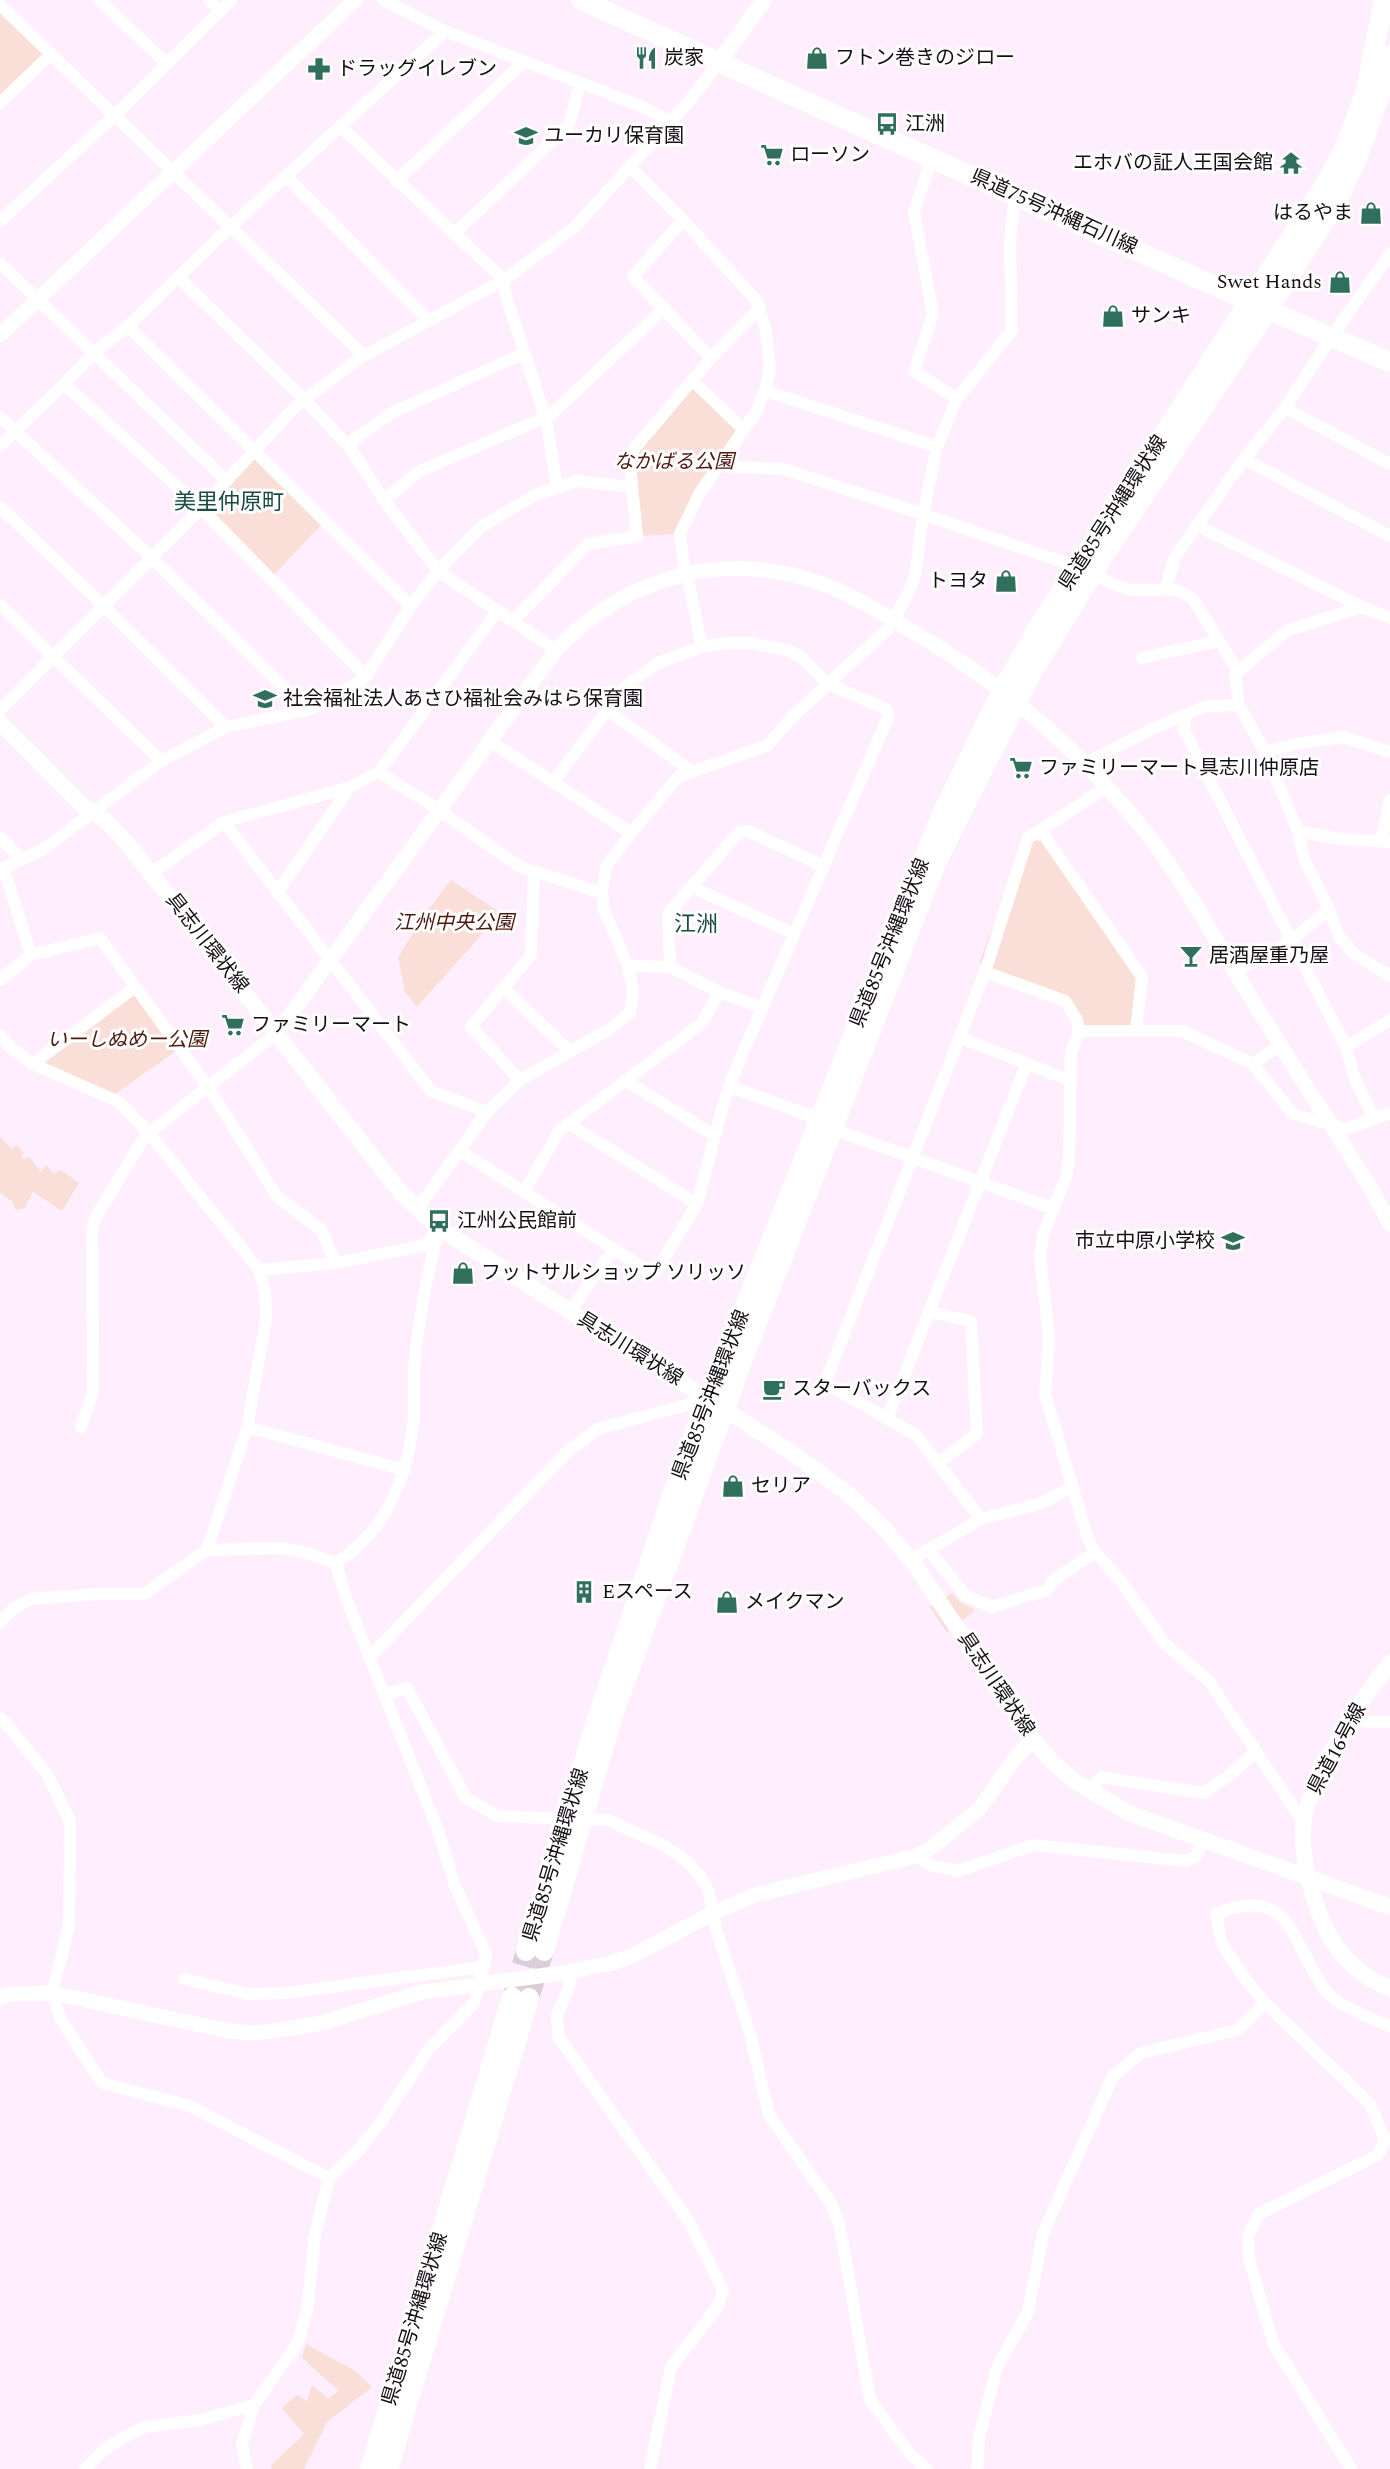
<svg xmlns="http://www.w3.org/2000/svg" width="1390" height="2469" font-family="Spectral,'Noto Sans JP',serif">
<style>
.green{fill:#fadfd8}
.lines{fill:none;stroke-linecap:round;stroke-linejoin:round}
.primary-tunnel{stroke:#dccdda;stroke-width:20;stroke-dasharray:20 10;stroke-linecap:butt}
.minor{stroke:#fff;stroke-width:12}
.tertiary{stroke:#fff;stroke-width:15}
.secondary{stroke:#fff;stroke-width:16}
.primary{stroke:#fff;stroke-width:20}
.labels{text-anchor:middle;dominant-baseline:central;stroke-width:6;stroke-linejoin:round;paint-order:stroke}
.poi-label{font-size:20px;fill:#150f14;stroke:#fff;text-anchor:start}
.street-label{font-size:20px;fill:#150f14;stroke:#fff}
.park-label{font-size:20px;font-style:italic;fill:#4f180d;stroke:#fff}
.quarter-label{font-size:22px;fill:#194c3e;stroke:#fff}
</style>
<rect width="100%" height="100%" fill="#ffeefd"/>
<path class="green" d="M0,5L50,55L0,102Z
M692,380L743,429L680,534L637,536L629,455Z
M255,453L325,521L270,579L201,508Z
M1044,835L1142,980L1135,1030L1079,1031L1063,1002L979,963L1026,839Z
M451,880L501,913L417,1007L405,992L398,957L426,913Z
M135,987L180,1048L111,1097L33,1064Z
M0,1137L12,1149L17,1145L24,1153L21,1156L24,1159L29,1157L41,1172L46,1165L54,1174L61,1170L79,1183L62,1211L33,1192L25,1208L16,1210L12,1201L0,1193Z
M952,1593L960,1602L975,1610L947,1633L930,1607Z
M306,2344L355,2371L372,2387L327,2422L304,2469H272L271,2465L304,2434L282,2408L297,2395L307,2401L312,2385L328,2398L339,2391L302,2358Z"/>
<g class="lines">
<path class="primary-tunnel" d="M513,1994L526,1951
M529,1998L544,1951"/>
<path class="minor" d="M99,0L167,64
M209,0L221,11
M383,0L445,31L641,106L670,121
M0,5L358,350L360,358
M0,103L50,55
M340,126L504,280L505,293L546,419L557,488
M932,157L914,212L933,314L914,371L957,399
M630,167L683,220L756,300L765,327L768,348L770,370L765,391L756,412L699,494L680,534L685,574L689,584L702,647
M286,176L429,321
M396,181L525,61
M0,221L115,115L231,0
M454,234L569,125L580,83
M0,263L227,481
M178,277L305,400L351,449L384,500L438,571L556,650
M711,358L760,308
M692,380L743,429
M64,384L95,352L128,326
M765,391L937,447
M1285,408L1390,464
M0,417L152,558L307,710
M546,419L665,308
M347,445L393,412L523,354
M0,446L64,384L201,508L366,676
M1244,459L1390,536
M719,466L783,469L923,514L1077,567
M384,500L420,471L544,418
M0,507L104,606L226,727
M1198,526L1362,607L1390,618
M1092,574C1105,579 1120,589 1133,590C1158,592 1171,583 1193,599L1238,671
M1166,588L1175,557L1244,459L1285,408L1332,336L1390,254
M0,605L161,761
M411,606L128,326L230,227L445,31
M1362,607L1288,630L1235,674L1239,705L1265,752L1298,831L1305,861L1329,909L1339,936L1354,954L1390,976
M513,621L588,544L637,536L629,455L711,358L633,277L683,220
M1142,658L1219,641
M0,710L201,508L296,406L360,358L504,280L575,227L691,99L720,61
M607,710L693,772
M1186,714L1184,730L1346,1047L1355,1079L1374,1118
M490,741L631,833
M1265,752L1296,744L1343,737L1390,752
M1086,763L1154,728L1206,706L1239,705
M379,772L439,810L520,867L602,893
M224,822L431,1091L487,1112
M1298,831L1340,839L1390,842
M1033,834L1044,835L1142,977L1136,1030
M0,837L22,860
M1381,842L1390,800
M4,869L31,955
M0,870L44,849L161,761L226,727L307,710L322,704L352,686L366,676L411,606L438,571L481,527L535,495L577,481L632,487
M152,873L224,822L350,787L379,772L498,610
M692,887L794,934
M277,893L350,787
M628,966L670,967L719,992L762,1008
M670,967L668,914L739,832L748,831L823,866
M985,972L1065,1001L1077,1020L1079,1031L1071,1053L1069,1160L1066,1177L1043,1234L1040,1257L1049,1338L1045,1394L1088,1539L1095,1552L1123,1584L1165,1644L1208,1680L1304,1823
M1235,972L1292,940L1329,909
M0,980L31,955L100,938L208,1087L277,1196L321,1230L336,1263
M504,988L569,1051
M1079,1031H1182L1253,1064L1293,1114L1346,1129L1390,1113
M0,1035L11,1048L33,1064L119,1102L149,1133L259,1270L265,1292L266,1320L247,1427L207,1550L281,1548L310,1554L336,1563L345,1595L439,1833L454,1883L486,1954L480,1983L474,2003L429,2049L381,2122L358,2151L329,2178L315,2234L307,2310L298,2343L254,2405L242,2445L247,2469
M959,1037L1071,1081
M1346,1047L1390,1020
M33,1064L135,987
M1253,1064L1281,1044
M520,1080L471,1027L531,955L534,872
M625,1080L715,1136
M729,1086L819,1119
M568,1123L697,1204
M833,1129L1052,1208
M460,1151L650,1272L657,1270L697,1204L724,1102L735,1071L889,715L886,709L828,684L802,658L790,651L752,643H725L702,647L658,663L626,686L553,782
M524,1192L559,1131L702,1023L719,992
M418,1208L487,1112L520,1080L608,1030L630,1013L633,991L628,966L604,910L602,893L606,867L631,833L678,777L768,745L792,717L888,629L908,594L915,576L923,514L937,447L957,399L1012,330L1010,242L1015,195
M259,1270L336,1263L426,1245L435,1232
M570,1311L614,1249
M930,1312L971,1321L977,1434L937,1464
M887,1419L1027,1063
M81,1427L93,1393L92,1232L95,1218L141,1143L149,1133L277,1033
M247,1427L405,1470
M981,1519L916,1435L825,1383L985,972L1028,838L1107,787
M928,1549L966,1596L992,1607L1047,1590L1054,1580L1095,1552
M911,1560L981,1519L1042,1503L1072,1487
M336,1563C388,1530 408,1476 414,1417C415,1397 413,1377 415,1357C420,1313 428,1270 439,1228
M0,1622L13,1609L31,1599L98,1594H144L207,1550
M371,1656L568,1451L598,1429L708,1399
M385,1694L407,1688L466,1798L497,1816L608,1820L663,1845L687,1861L700,1876L709,1892L716,1929L751,2037L769,2115L832,2205L840,2227L870,2400L911,2455L927,2469
M0,1718L4,1721L47,1774L70,1821L69,1926L52,1993L60,2018L102,2083L190,2106L329,2178
M1349,1721L1390,1722
M1088,1791L1102,1777L1203,1793L1230,1775L1255,1752
M916,1856L933,1866L958,1871L1033,1845L1186,1861L1195,1857L1203,1841
M572,1972L568,1989L557,2015L558,2036L688,2220L723,2290L718,2306L671,2367L650,2469
M184,1979L248,1994L285,1993L484,1967
M85,2469L104,2450L124,2437L145,2427L200,2420L254,2405
M977,2469L979,2437L997,2368L1028,2312L1043,2234L1113,2076L1141,2053L1237,2030L1265,2003
M1351,2469L1273,2343L1249,2258L1248,2236L1259,2214L1378,2155L1385,2140L1370,2104L1265,2003L1246,1980L1222,1944L1216,1914C1292,1881 1292,1946 1326,1991C1337,2005 1373,2020 1390,2026"/>
<path class="tertiary" d="M0,335L355,0
M277,1033L556,650C627,575 727,548 825,585C857,597 886,616 915,633C999,682 1073,744 1135,819C1174,865 1203,918 1234,970C1279,1045 1327,1118 1373,1192L1390,1224
M0,1997L13,1994L52,1993L229,2031L255,2033L280,2030L322,2023L422,1992L561,1973L608,1964L630,1957L713,1913L755,1895L916,1856L931,1848L979,1809L1017,1756L1033,1739"/>
<path class="secondary" d="M720,61L764,0
M0,722L83,806L106,821L127,843L401,1193L439,1228L791,1452L851,1496L883,1527L911,1560L1033,1739L1052,1762L1076,1782L1129,1813L1390,1907
M1390,1663C1360,1702 1305,1782 1303,1831C1302,1856 1309,1884 1317,1907C1331,1948 1351,1971 1390,1989"/>
<path class="primary" d="M581,0L1268,310L1390,362
M526,1951L601,1706L688,1449L941,816L1002,691L1036,631L1321,191L1344,149L1365,94L1384,0
M544,1951L614,1712L743,1359L936,863L1030,676L1102,558L1268,310L1337,201L1357,158L1378,101L1390,56
M370,2469L512,1997
M388,2469L529,1998"/>
</g>
<defs>
<g id="restaurant-bare" transform="scale(1.8)"><path d="M-5-6h1v4h1v-4h1v4h1v-4h1v5L-1.5 .5V6h-2V.5L-5-1ZM5-6V6H3V1.5H1.5Q1.5-4 5-6Z" fill="#306f5c" stroke="#fff" stroke-width="2.5" paint-order="stroke"/></g>
<g id="shop-bare" transform="scale(1.8)"><path d="M-5-2.5h2.3a2.7 3.5 0 0 1 5.4 0H5L5.5 6h-11ZM-1.5-2.5h3a1.5 2.3 0 0 0-3 0Z" fill="#306f5c" stroke="#fff" stroke-width="2.5" paint-order="stroke"/></g>
<g id="pharmacy-bare" transform="scale(1.8)"><path d="M-2-6h4v4h4v4h-4v4h-4v-4h-4v-4h4Z" fill="#306f5c" stroke="#fff" stroke-width="2.5" paint-order="stroke"/></g>
<g id="bus-bare" transform="scale(1.8)"><path d="M-5-6H5V4H4V6H2V4H-2V6H-4V4H-5ZM-3.5-4V0h7V-4ZM-3.5 1.2v1.5H-2V1.2ZM2 1.2v1.5H3.5V1.2Z" fill="#306f5c" stroke="#fff" stroke-width="2.5" paint-order="stroke"/></g>
<g id="school-bare" transform="scale(1.8)"><path d="M0-5L7-2L0 1L-7-2ZM-4 1L0 2.5L4 1V4Q0 6-4 4Z" fill="#306f5c" stroke="#fff" stroke-width="2.5" paint-order="stroke"/></g>
<g id="supermarket-bare" transform="scale(1.8)"><path d="M-6-5.5h2.5l.6 2H6L4.5 2H-2.5L-4.4-4H-6ZM-1.5 3.2a1.3 1.3 0 1 0 .1 0ZM3 3.2a1.3 1.3 0 1 0 .1 0Z" fill="#306f5c" stroke="#fff" stroke-width="2.5" paint-order="stroke"/></g>
<g id="temple-bare" transform="scale(1.8)"><path d="M0-6L5-2H3V0L6.5 2.5H4V6H1.5V3h-3V6H-4V2.5H-6.5L-3 0V-2H-5Z" fill="#306f5c" stroke="#fff" stroke-width="2.5" paint-order="stroke"/></g>
<g id="bar-bare" transform="scale(1.8)"><path d="M-6-5H6L.8 .8V4.5H3.5V6h-7V4.5H-.8V.8Z" fill="#306f5c" stroke="#fff" stroke-width="2.5" paint-order="stroke"/></g>
<g id="cafe-bare" transform="scale(1.8)"><path d="M-5.5-4.5H6V0H3Q3 3.5 0 3.5H-2.5Q-5.5 3.5-5.5 0ZM3-3.2v2h1.7v-2ZM-6 4.5H4V6H-6Z" fill="#306f5c" stroke="#fff" stroke-width="2.5" paint-order="stroke"/></g>
<g id="building-bare" transform="scale(1.8)"><path d="M-4-6H4V6H1V3H-1V6H-4ZM-2.5-4.3h1.7v1.8h-1.7ZM.8-4.3h1.7v1.8H.8ZM-2.5-1h1.7V.8h-1.7ZM.8-1h1.7V.8H.8Z" fill="#306f5c" stroke="#fff" stroke-width="2.5" paint-order="stroke"/></g>
</defs>
<g fill-rule="evenodd">
<use href="#restaurant-bare" x="646" y="58"/>
<use href="#shop-bare" x="817" y="58"/>
<use href="#pharmacy-bare" x="319" y="69"/>
<use href="#bus-bare" x="887" y="124"/>
<use href="#school-bare" x="526" y="136"/>
<use href="#supermarket-bare" x="772" y="155"/>
<use href="#temple-bare" x="1291" y="163"/>
<use href="#shop-bare" x="1371" y="213"/>
<use href="#shop-bare" x="1340" y="282"/>
<use href="#shop-bare" x="1113" y="316"/>
<use href="#shop-bare" x="1006" y="581"/>
<use href="#school-bare" x="265" y="699"/>
<use href="#supermarket-bare" x="1021" y="768"/>
<use href="#bar-bare" x="1191" y="956"/>
<use href="#supermarket-bare" x="233" y="1025"/>
<use href="#bus-bare" x="439" y="1221"/>
<use href="#school-bare" x="1233" y="1241"/>
<use href="#shop-bare" x="463" y="1273"/>
<use href="#cafe-bare" x="774" y="1389"/>
<use href="#shop-bare" x="733" y="1486"/>
<use href="#building-bare" x="584" y="1592"/>
<use href="#shop-bare" x="727" y="1602"/>
</g>
<g class="labels">
<g class="poi-label">
<text x="664" y="58">炭家</text>
<text x="835" y="58">フトン巻きのジロー</text>
<text x="337" y="69">ドラッグイレブン</text>
<text x="905" y="124">江洲</text>
<text x="544" y="136">ユーカリ保育園</text>
<text x="790" y="155">ローソン</text>
<text x="1273" y="163" text-anchor="end">エホバの証人王国会館</text>
<text x="1353" y="213" text-anchor="end">はるやま</text>
<text x="1322" y="282" text-anchor="end">Swet Hands</text>
<text x="1131" y="316">サンキ</text>
<text x="988" y="581" text-anchor="end">トヨタ</text>
<text x="283" y="699">社会福祉法人あさひ福祉会みはら保育園</text>
<text x="1039" y="768">ファミリーマート具志川仲原店</text>
<text x="1209" y="956">居酒屋重乃屋</text>
<text x="251" y="1025">ファミリーマート</text>
<text x="457" y="1221">江州公民館前</text>
<text x="1215" y="1241" text-anchor="end">市立中原小学校</text>
<text x="481" y="1273">フットサルショップ ソリッソ</text>
<text x="792" y="1389">スターバックス</text>
<text x="751" y="1486">セリア</text>
<text x="602" y="1592">Eスペース</text>
<text x="745" y="1602">メイクマン</text>
</g>
<g class="street-label">
<text transform="translate(1054 212) rotate(24)">県道75号沖縄石川線</text>
<text transform="translate(1113 513) rotate(-57)">県道85号沖縄環状線</text>
<text transform="translate(207 943) rotate(52)">具志川環状線</text>
<text transform="translate(890 943) rotate(-68)">県道85号沖縄環状線</text>
<text transform="translate(630 1349) rotate(32)">具志川環状線</text>
<text transform="translate(711 1395) rotate(-69)">県道85号沖縄環状線</text>
<text transform="translate(996 1684) rotate(56)">具志川環状線</text>
<text transform="translate(1337 1749) rotate(-62)">県道16号線</text>
<text transform="translate(556 1855) rotate(-73)">県道85号沖縄環状線</text>
<text transform="translate(415 2319) rotate(-73)">県道85号沖縄環状線</text>
</g>
<g class="park-label">
<text x="674" y="462">なかばる公園</text>
<text x="454" y="923">江州中央公園</text>
<text x="127" y="1040">いーしぬめー公園</text>
</g>
<g class="quarter-label">
<text x="229" y="502">美里仲原町</text>
<text x="696" y="924">江洲</text>
</g>
</g>
</svg>
